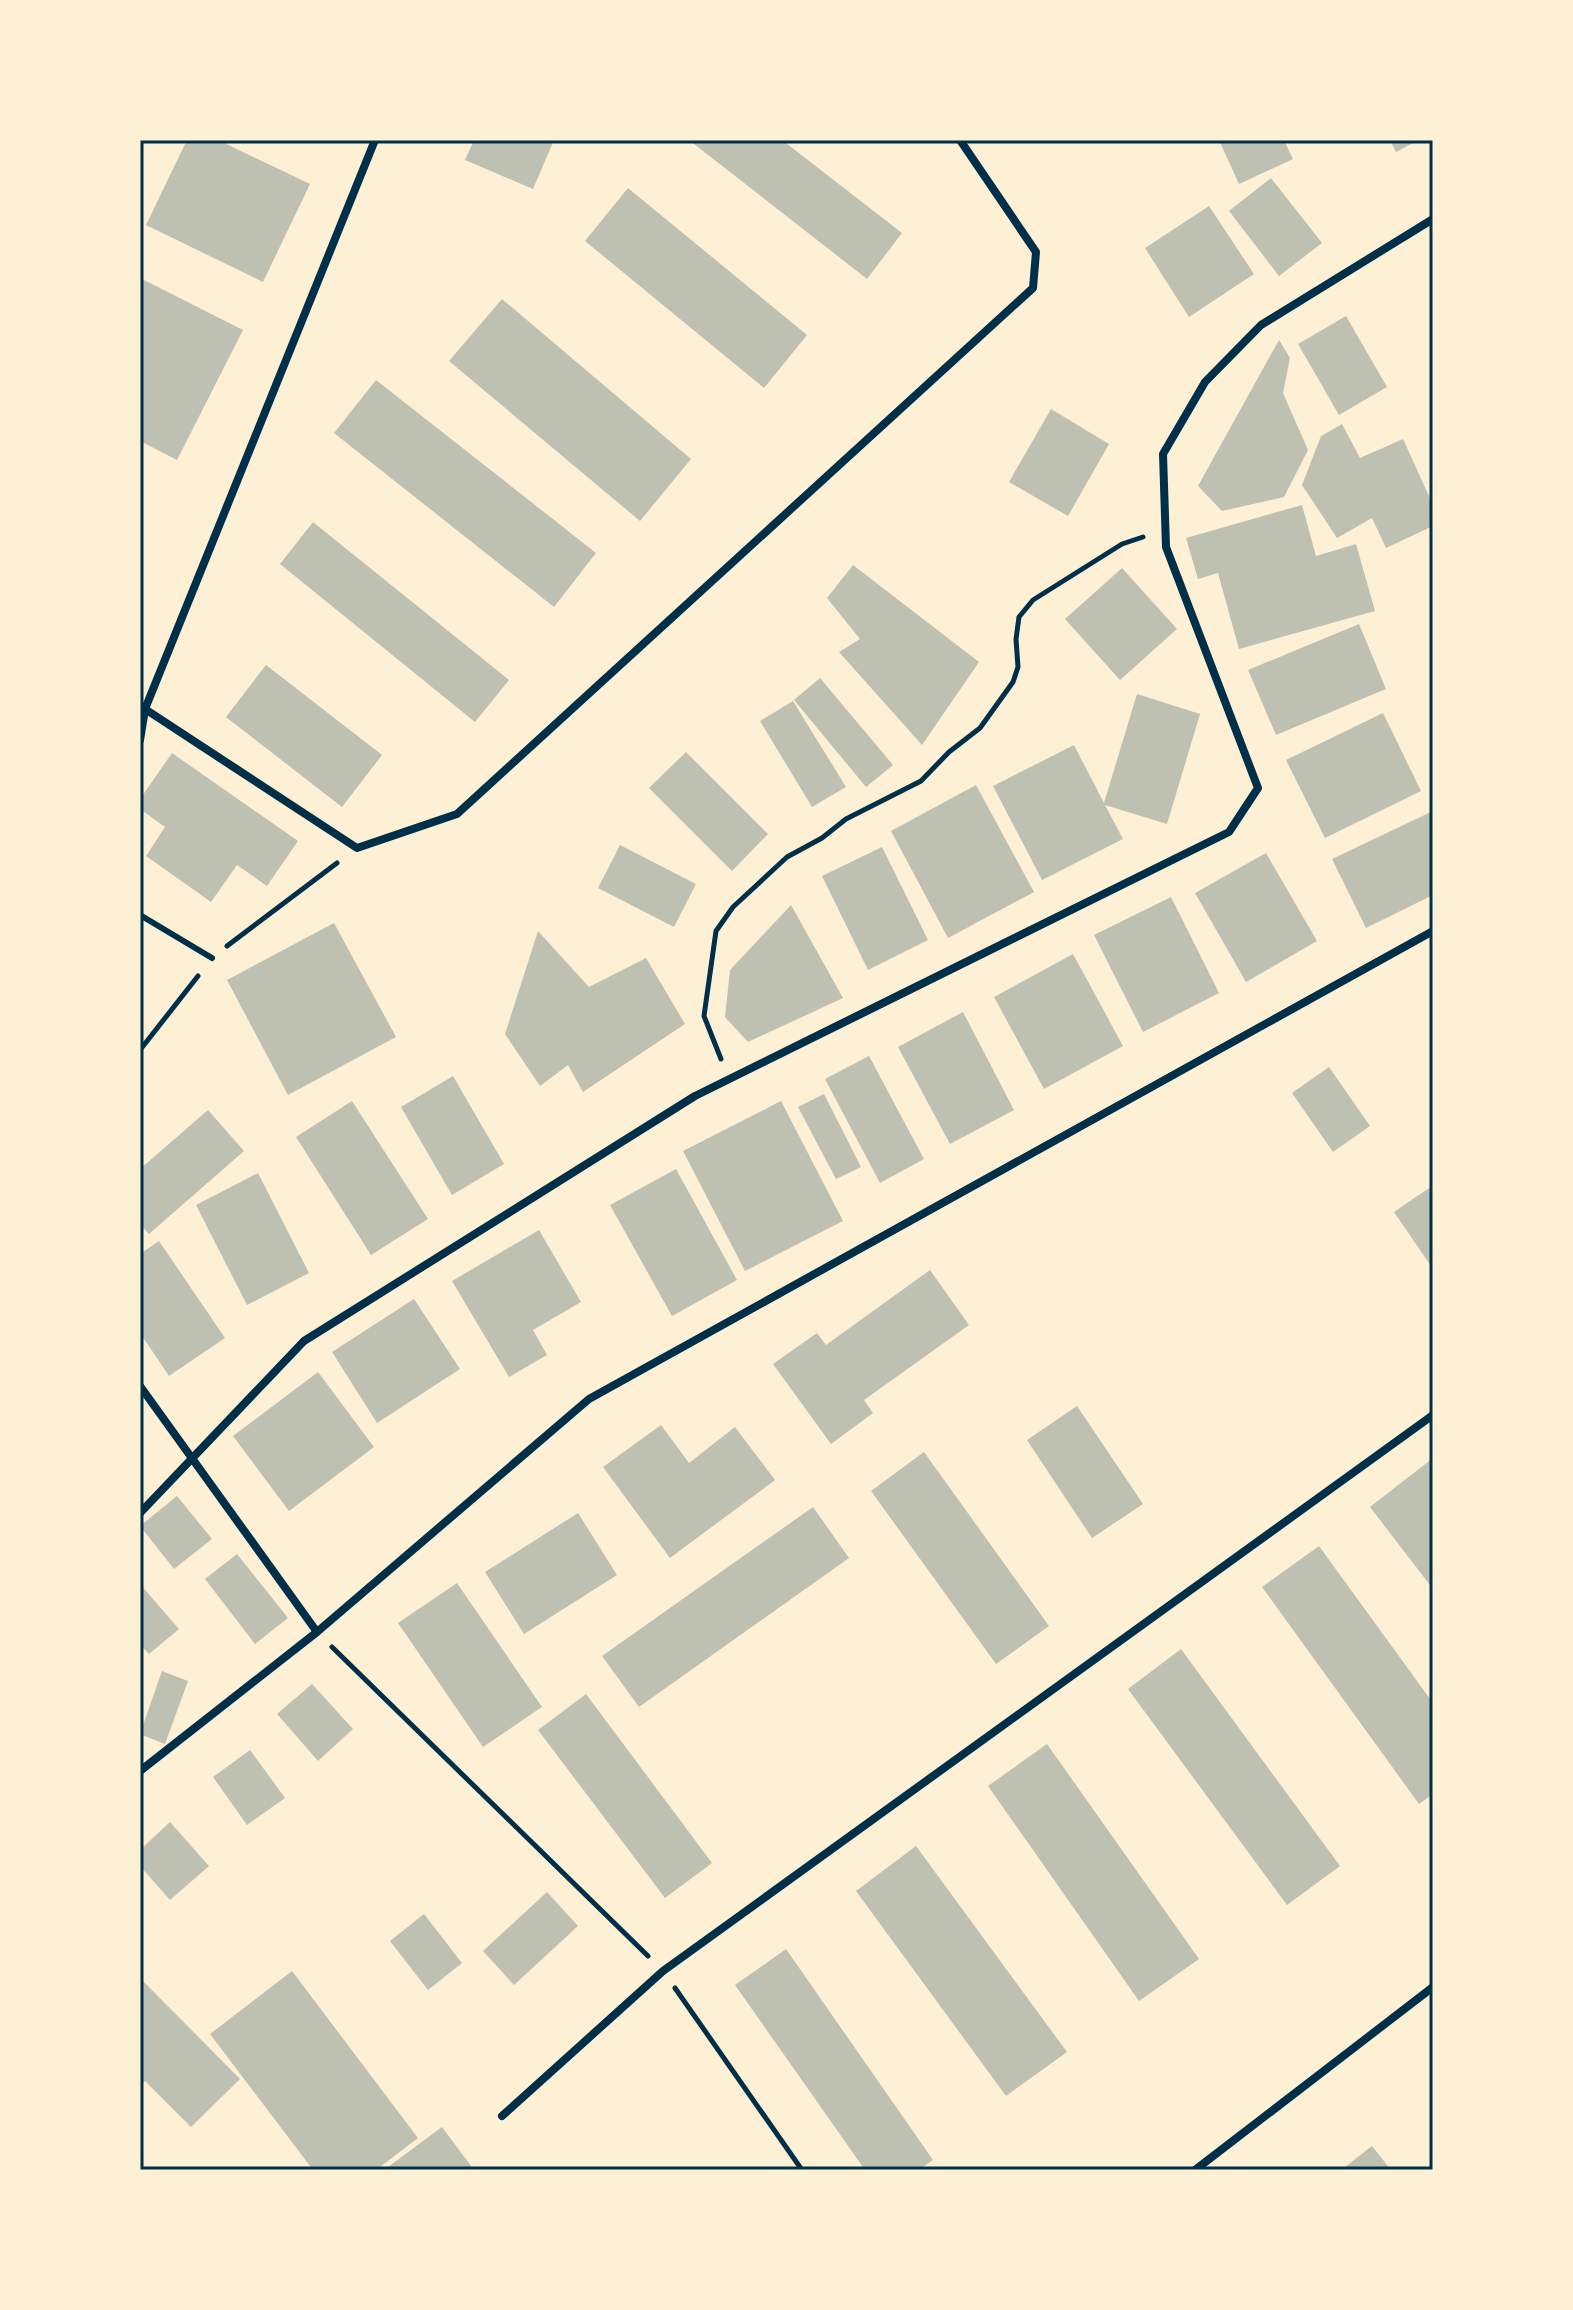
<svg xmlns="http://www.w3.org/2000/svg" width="1573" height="2310" font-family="'Nunito Sans',sans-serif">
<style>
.building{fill:#bec0b2}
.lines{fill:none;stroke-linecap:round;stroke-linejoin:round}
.path{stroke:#003049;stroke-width:5}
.service{stroke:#003049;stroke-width:6}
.minor{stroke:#003049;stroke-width:8}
.neatline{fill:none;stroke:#003049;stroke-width:3}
</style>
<rect width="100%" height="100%" fill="#fdf0d5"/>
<path class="building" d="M187,140H218L310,184L263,282L146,225Z
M474,140H554L533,189L465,160Z
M689,140H782L902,233L867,279Z
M1219,140H1284L1293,159L1239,184Z
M1390,140H1419L1396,152Z
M1271,178L1322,243L1279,276L1229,211Z
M628,188L807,335L764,388L585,241Z
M1209,206L1254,274L1189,317L1145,248Z
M140,278L243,330L177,460L140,441Z
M502,299L691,459L640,521L449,361Z
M1346,316L1387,387L1339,415L1298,344Z
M1279,340L1290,358L1283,393L1308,450L1284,497L1222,511L1198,486Z
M376,380L596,553L554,607L334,433Z
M1051,409L1109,444L1068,516L1009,482Z
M1342,424L1360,458L1403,439L1433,505V526L1386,548L1372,518L1337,538L1302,485L1321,436Z
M1302,505L1316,556L1356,544L1375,611L1239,649L1218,573L1198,579L1186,538Z
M313,522L509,680L475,722L280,564Z
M853,565L979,662L922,745L839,652L860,639L827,598Z
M1122,568L1177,629L1120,680L1065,619Z
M1359,624L1386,689L1276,735L1248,670Z
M266,665L382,755L342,807L226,717Z
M820,678L893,765L866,787L794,700Z
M1137,694L1200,714L1167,824L1105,805L1123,839L1042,880L993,786L1074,745L1104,803Z
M793,701L846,787L812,807L760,721Z
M1383,713L1421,791L1325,838L1286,760Z
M686,752L768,834L732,871L649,788Z
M172,753L298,841L267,886L237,865L211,902L146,856L165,827L140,809V799Z
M976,785L1034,892L948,938L891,831Z
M1433,811V895L1366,928L1332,859Z
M620,845L696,884L674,927L598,888Z
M882,847L928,940L868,970L822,876Z
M1266,853L1317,941L1246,982L1195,893Z
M1171,897L1219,993L1143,1032L1094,935Z
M791,905L843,998L748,1042L725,1017L730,970Z
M334,923L396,1037L288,1095L227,980Z
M538,931L589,987L646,958L685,1024L583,1092L568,1065L540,1086L505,1034Z
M1073,954L1123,1046L1044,1089L994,997Z
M963,1012L1014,1110L950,1144L898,1047Z
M869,1056L924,1159L880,1183L825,1079Z
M1329,1067L1370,1126L1333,1152L1292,1093Z
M453,1076L504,1164L452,1195L401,1107Z
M824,1094L861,1167L836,1179L798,1107Z
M352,1101L428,1219L371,1255L296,1137Z
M781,1101L843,1221L745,1271L683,1151Z
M208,1110L244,1151L149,1234L140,1224V1169Z
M676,1169L737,1280L672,1316L610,1205Z
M258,1173L309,1273L247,1305L196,1205Z
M1429,1188L1433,1193V1269L1394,1212Z
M539,1230L581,1302L533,1330L547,1355L509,1377L452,1281Z
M159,1241L225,1338L169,1376L140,1333V1254Z
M930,1270L969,1325L864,1400L873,1413L831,1444L773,1364L817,1333L826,1345Z
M414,1299L460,1369L377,1423L332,1352Z
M318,1372L374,1447L289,1511L233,1436Z
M1077,1406L1143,1504L1092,1538L1027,1440Z
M661,1425L689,1463L735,1427L775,1480L670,1558L603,1467Z
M924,1452L1049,1626L996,1664L871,1491Z
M1433,1458V1589L1370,1507Z
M177,1496L212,1539L174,1569L140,1526Z
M813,1507L849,1558L639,1707L602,1656Z
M578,1513L617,1575L524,1634L485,1572Z
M1319,1546L1433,1703V1794L1419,1804L1262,1587Z
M237,1554L288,1618L255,1644L205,1579Z
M457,1583L542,1707L483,1747L398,1623Z
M140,1584L179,1629L149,1654L140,1644Z
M1181,1649L1340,1866L1287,1905L1128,1689Z
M162,1671L188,1681L165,1744L140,1734Z
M312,1684L353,1729L318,1761L277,1714Z
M586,1694L712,1863L665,1898L538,1730Z
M1047,1744L1199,1959L1139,2001L988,1786Z
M250,1750L285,1798L247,1825L213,1777Z
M170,1822L209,1866L170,1900L140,1866V1850Z
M916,1846L1067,2052L1006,2096L856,1891Z
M547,1892L578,1926L514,1985L483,1951Z
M424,1914L462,1963L428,1990L390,1941Z
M786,1949L933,2160L918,2170H865L735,1985Z
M292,1971L418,2138L376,2170H313L210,2034Z
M140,1978L240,2079L191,2127L145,2081L140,2086Z
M442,2127L474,2170H384Z
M1372,2146L1391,2170H1341Z"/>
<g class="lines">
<path class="path" d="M227,946L337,863
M140,1050L198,976
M721,1059L704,1016L716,931L733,907L787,857L822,838L846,819L921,781L949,752L980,728L1013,682L1018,667L1016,639L1019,617L1033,600L1122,544L1143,537
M332,1647L648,1956
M675,1988L802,2170"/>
<path class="service" d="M140,915L212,958"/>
<path class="minor" d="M145,709L357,848L457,814L1033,288L1036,252L960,140
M140,740L145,709L375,140
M140,1386L317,1632
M140,1513L304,1341L695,1096L1229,832L1258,788L1166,547L1163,454L1205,382L1261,325L1433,219
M140,1771L317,1632L589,1399L1433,931
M502,2116L663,1971L1433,1415
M1195,2170L1433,1987"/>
</g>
<rect width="1573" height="2310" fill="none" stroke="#fdf0d5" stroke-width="284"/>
<rect x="142" y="142" width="1289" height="2026" class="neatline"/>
</svg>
